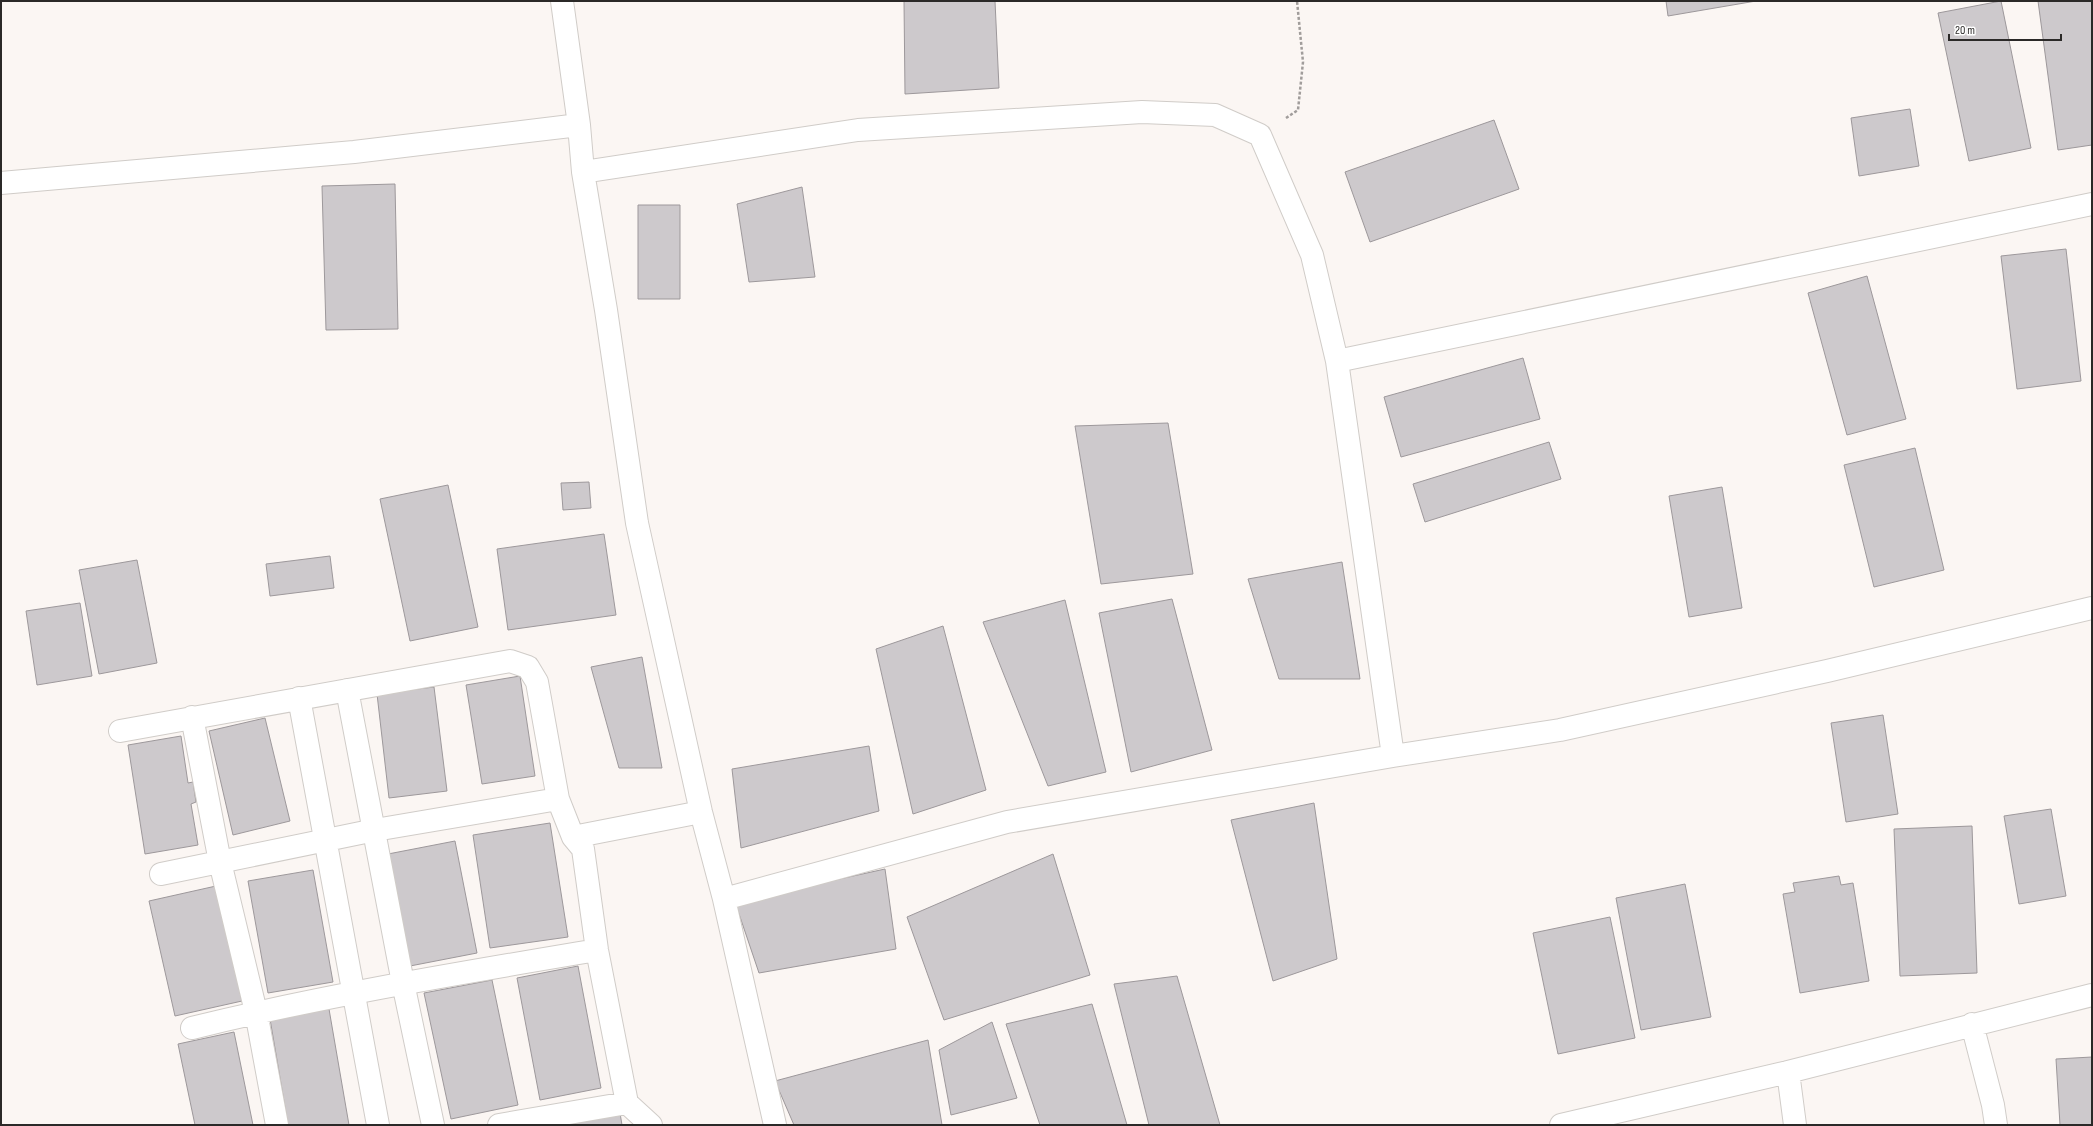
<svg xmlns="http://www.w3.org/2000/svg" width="2093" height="1126" font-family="'Sofia Sans Condensed',sans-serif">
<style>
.building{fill:#cdc9cc;stroke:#9d989b}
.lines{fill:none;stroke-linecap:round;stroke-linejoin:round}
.minor-casing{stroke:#d0ccc8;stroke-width:24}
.path{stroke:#a19d9b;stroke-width:2.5;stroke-dasharray:3 2;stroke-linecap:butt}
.minor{stroke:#fff;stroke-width:22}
</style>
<rect width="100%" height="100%" fill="#fbf6f3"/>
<path class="building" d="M904,1H995L999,88L905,94Z
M1666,1H1756L1668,16Z
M2001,1L2031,148L1969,161L1938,13Z
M2038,1H2092V145L2058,150Z
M1910,109L1919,166L1859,176L1851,118Z
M1494,120L1519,189L1370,242L1345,172Z
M395,184L398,329L326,330L322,186Z
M802,187L815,277L749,282L737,204Z
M638,205H680V299H638Z
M2066,249L2081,381L2017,389L2001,256Z
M1867,276L1906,419L1847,435L1808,293Z
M1523,358L1540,419L1401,457L1384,397Z
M1168,423L1193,574L1101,584L1075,426Z
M1549,442L1561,479L1425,522L1413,484Z
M1915,448L1944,570L1874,587L1844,465Z
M589,482L591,508L563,510L561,483Z
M448,485L478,627L410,641L380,499Z
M1722,487L1742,608L1689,617L1669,496Z
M604,534L616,615L508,630L497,549Z
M330,556L334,588L270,596L266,564Z
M137,560L157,663L99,674L79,570Z
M1342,562L1360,679H1279L1248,579Z
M1172,599L1212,750L1131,772L1099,613Z
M1065,600L1106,772L1048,786L983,622Z
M80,603L92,676L37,685L26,611Z
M943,626L986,790L913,814L876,649Z
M642,657L662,768H619L591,667Z
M520,676L535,776L482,784L466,685Z
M434,687L447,791L389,798L377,694Z
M1883,715L1898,814L1846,822L1831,723Z
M265,718L290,821L233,835L209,731Z
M181,736L188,783L193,782L196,802L191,804L198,845L145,854L128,745Z
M869,746L879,811L741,848L732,769Z
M1314,803L1337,959L1273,981L1231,820Z
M2051,809L2066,896L2019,904L2004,816Z
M550,823L568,937L490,948L473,835Z
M1972,826L1977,973L1900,976L1894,829Z
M455,841L477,953L410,966L388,854Z
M1053,854L1090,975L944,1020L907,917Z
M885,869L896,949L759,973L735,902Z
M313,870L333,982L268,993L248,881Z
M1839,876L1841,885L1853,883L1869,981L1800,993L1783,894L1795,892L1793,883Z
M1685,884L1711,1017L1641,1030L1616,898Z
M216,886L242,1001L175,1016L149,901Z
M1610,917L1635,1038L1558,1054L1533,933Z
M578,966L601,1088L540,1100L517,978Z
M1177,976L1220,1125H1149L1114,984Z
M492,980L518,1105L451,1119L424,993Z
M1092,1004L1127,1125H1040L1006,1024Z
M329,1009L349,1125H288L270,1019Z
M992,1022L1017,1098L951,1115L939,1050Z
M234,1032L253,1125H195L178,1044Z
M928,1040L942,1125H794L775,1081Z
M2092,1057V1125H2060L2056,1059Z
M620,1113L622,1125H560Z"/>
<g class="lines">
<g class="minor-casing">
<path id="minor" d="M562,1L579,125L583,172L606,310L637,523L701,812L724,899L775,1125
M583,172L858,130L1142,112L1215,115L1260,135L1312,255L1337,361L1393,756L1007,822L724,899
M1,183L354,152L579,125
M1337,361L2092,204
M347,690L403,983L433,1125
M299,698L378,1125
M192,717L220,862L256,1012L277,1125
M120,731L510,661L528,667L537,682L558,799
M1393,756L1560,730L1827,671L2092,608
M573,837L701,812
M161,874L375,830L558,799L573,837L583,849L597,950L627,1103
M1972,1024L1993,1105L1996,1125
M192,1028C326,995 461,973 597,950
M1788,1072L1795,1125
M499,1125L627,1103L651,1125
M1561,1125L1788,1072L2092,995"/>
</g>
<path class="path" d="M1286,118L1298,110L1303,62L1297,1"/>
<use href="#minor" class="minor"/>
</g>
<rect width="2093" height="1126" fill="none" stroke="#2b2928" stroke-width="4"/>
<path d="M1949 34v6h112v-6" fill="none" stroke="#2b2928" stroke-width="2"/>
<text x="1955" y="34" font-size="12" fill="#2b2928" stroke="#ffffff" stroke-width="3" paint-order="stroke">20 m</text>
</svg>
